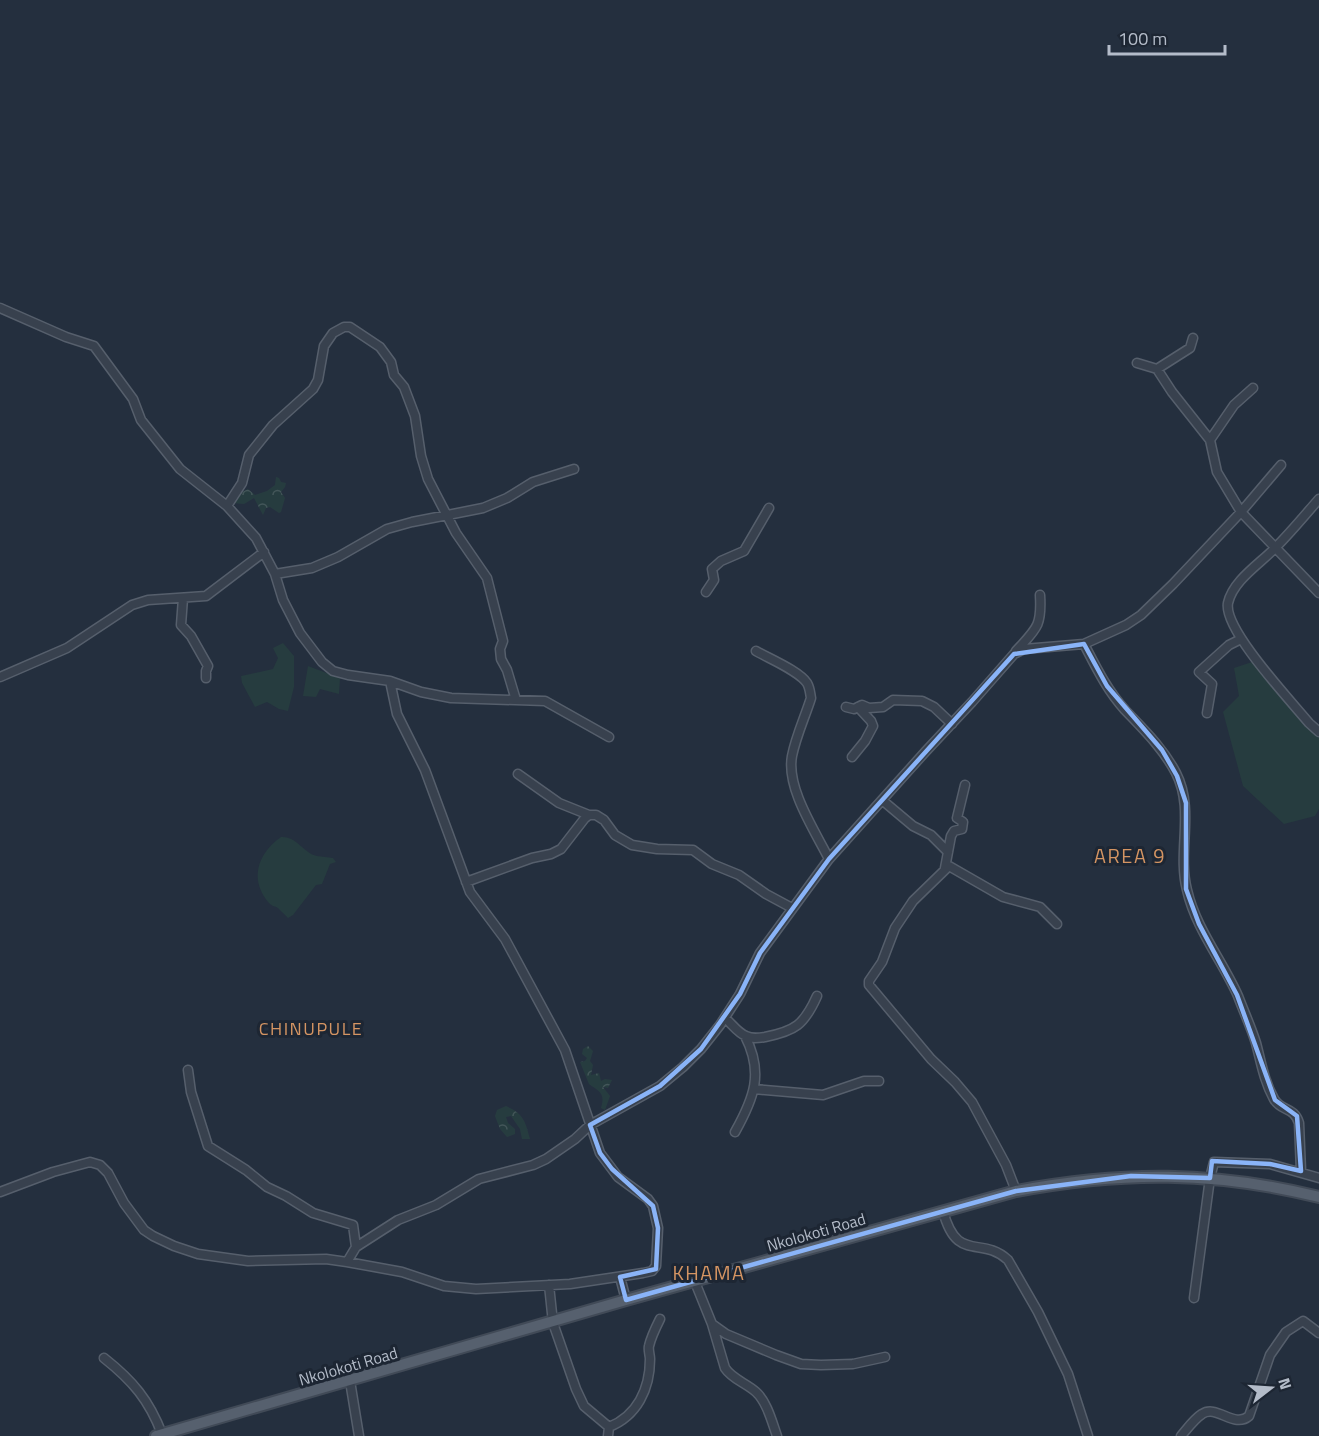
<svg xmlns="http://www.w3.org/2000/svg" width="1319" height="1436" font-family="'Titillium Web',sans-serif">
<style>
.forest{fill:url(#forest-crowns)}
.green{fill:#263c3f}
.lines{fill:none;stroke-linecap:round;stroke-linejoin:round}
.minor-casing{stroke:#565f6c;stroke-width:11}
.major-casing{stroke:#414a57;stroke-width:14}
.minor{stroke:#38414e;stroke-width:8}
.major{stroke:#56606e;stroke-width:10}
.marked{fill:none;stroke:#8ab4f8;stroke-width:4.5;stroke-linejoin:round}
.labels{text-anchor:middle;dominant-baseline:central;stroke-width:6;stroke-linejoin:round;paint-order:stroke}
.street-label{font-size:16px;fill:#b4bcc9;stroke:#1d2633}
.neighbourhood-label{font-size:18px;letter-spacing:1.5px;fill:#d59563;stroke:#1d2633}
.quarter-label{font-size:20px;letter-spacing:1.5px;fill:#d59563;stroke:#1d2633}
</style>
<defs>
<pattern id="forest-crowns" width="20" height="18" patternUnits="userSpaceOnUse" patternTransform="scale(1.5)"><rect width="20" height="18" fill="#263c3f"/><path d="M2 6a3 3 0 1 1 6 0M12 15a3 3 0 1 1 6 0" fill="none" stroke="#435659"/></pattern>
</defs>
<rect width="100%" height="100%" fill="#242f3e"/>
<path class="forest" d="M276,477L279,478L281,482L286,483L285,487L281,492L285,498L281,512L279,513L270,507L266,508L263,515L254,498L244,504L233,503L237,494L248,489L255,495L267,491L275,485Z
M588,1046L593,1051L590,1061L593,1065L591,1075L599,1073L601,1081L605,1079L612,1080L608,1088L603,1087L610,1096L605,1110L601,1108C606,1092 598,1091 589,1084L580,1062L585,1061L587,1058L582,1054L583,1049Z
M506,1106C524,1114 525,1121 530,1139H522L520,1129L511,1116L506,1117L508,1123L515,1129V1134L507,1137L500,1129L495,1116L497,1110Z"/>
<path class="green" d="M283,643L294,656V687L288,711L279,709L267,702L255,707L242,683L241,676L273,669L278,658L273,648Z
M1255,661L1319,734V809L1315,816L1284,824L1243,786L1223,712L1239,696L1234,668Z
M308,666L340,678L339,694L320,689L316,697L303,696Z
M281,837C297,836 303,853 317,856C322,857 328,857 333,858L336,862L330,864L322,884L316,885L293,915L288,918C285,915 281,911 278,908C273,905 273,907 269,903C249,880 257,854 281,837Z"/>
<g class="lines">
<g class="minor-casing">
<path id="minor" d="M0,308L66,337L94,346L133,399L141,420L180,469L227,506L256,538L275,574L283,600L300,633L322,662L333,671L348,675L390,681L421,692L451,698L545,701L609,737
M1137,363L1157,369L1190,348L1193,338
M1157,369L1172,392L1210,440
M1253,388L1234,405L1210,440L1217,472L1241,512L1319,593
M1319,499C1305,515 1291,532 1276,547C1261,563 1233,580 1228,603C1223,629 1291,701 1309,723L1319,732
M227,506L242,483L249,455L273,425L313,389L318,380L324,346L333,333L344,327H350L380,347L391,362L394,375L404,387L415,416L421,456L428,479L456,533L487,578L503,641L500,649L501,659L507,670L516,700
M275,574L312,568L338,557L387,529L412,522L483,508L507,498L533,482L574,469
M706,592L714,580L712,569L721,561L744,551L769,508
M183,598L181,625L191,636L208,666L206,671V678
M1084,644C1096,667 1107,690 1125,710C1144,730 1163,748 1176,773C1195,810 1177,851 1187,890C1196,929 1222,960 1238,996C1244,1012 1251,1027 1256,1043C1261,1062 1264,1081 1274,1099C1281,1112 1294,1106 1299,1123L1301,1171
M756,651C770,659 799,671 807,683C810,688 810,693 811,698C805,717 796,736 792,756C786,788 815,831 829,859
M1016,651C1036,629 1042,627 1040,595
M0,677L67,648L132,605L148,600L206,596L264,552
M846,707L854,709L862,705L869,708L883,707L893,700L922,701L934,707L952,724
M1207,713L1212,684L1199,672L1229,645L1241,639
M852,757L865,741L873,726L871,721L858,707
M518,774L559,803L589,815
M882,800L913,826L931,835L948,852
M945,868L951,836L954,831L962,829L963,822L957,818L965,785
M466,882L532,858L551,854L561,849L585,818L589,815H596L604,820L615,835L632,845L657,849L693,850L712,864L739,875L766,894L792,908
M725,1018C732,1024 738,1033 746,1036C753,1039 758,1038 765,1037C795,1031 804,1025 817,996
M188,1070L191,1092L208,1146L246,1170L267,1187L286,1196L313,1213L353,1225L356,1247
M754,1089L823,1095L864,1081H879
M735,1132C754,1098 764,1073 745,1036
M1016,1191L1006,1165L972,1102L955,1082L931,1059L869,985V981L882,962L895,928L913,901L949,866L1003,897L1040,907L1057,924
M0,1192L53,1172L90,1162L100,1165L108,1173L124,1203L144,1230L153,1236L174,1246L198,1254L248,1261L326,1259L347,1262L402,1272L444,1286L476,1289L570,1284L643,1273L652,1271L656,1266L658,1228L653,1206L648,1199L618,1177L600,1153L565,1050L505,939L470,892L425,770L397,714L390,681
M943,1211C957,1264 981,1235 1008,1260L1038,1312L1068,1374L1088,1436
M347,1262L356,1247L398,1220L436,1205L479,1179L533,1165L546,1159L575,1139L590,1125L660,1086L683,1067L701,1049L720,1025L740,994L760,953L829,859L926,751L972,702L1014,654L1024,649L1084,644L1126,625L1141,615L1173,584L1241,512L1281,465
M620,1277L626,1300
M695,1282L712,1324L726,1334L776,1355L801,1364L821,1365L853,1364L885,1357
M549,1285L553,1323L576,1389L584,1406L609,1427L608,1436
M1194,1298L1210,1178L1214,1162L1270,1164L1319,1178
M712,1324L725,1368C732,1379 746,1383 756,1392C767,1402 772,1422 777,1436
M104,1358C133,1381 149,1400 162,1434
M350,1381L359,1436
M609,1427C637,1416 650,1389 650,1359C650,1355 648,1350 649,1346C651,1337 656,1327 660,1319
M1181,1436C1187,1429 1194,1419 1202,1414C1217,1404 1234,1429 1249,1416L1270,1355L1286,1332L1303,1321L1319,1333"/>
</g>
<g class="major-casing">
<path id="major" d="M156,1436L626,1300L1016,1191C1123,1171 1214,1171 1319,1197"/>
</g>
<use href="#minor" class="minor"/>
<use href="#major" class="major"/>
</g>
<path class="marked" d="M1084,644L1107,686L1162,750L1177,776L1186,803V889L1199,924L1237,995L1275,1100L1297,1116L1301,1171L1270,1164L1212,1161L1210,1178L1131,1176L1016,1191L626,1300L620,1277L656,1269L658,1228L653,1206L612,1169L600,1153L590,1125L660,1086L701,1049L740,994L760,953L829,859L1014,654Z"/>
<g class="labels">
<g class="street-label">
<text transform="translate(816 1232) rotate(-16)">Nkolokoti Road</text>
<text transform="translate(348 1366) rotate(-16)">Nkolokoti Road</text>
</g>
<g class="neighbourhood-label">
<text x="311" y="1028">CHINUPULE</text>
</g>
<g class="quarter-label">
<text x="1130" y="855">AREA 9</text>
<text x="709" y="1272">KHAMA</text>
</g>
</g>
<g transform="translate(1271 1388) rotate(73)" stroke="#1d2633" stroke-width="4.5" paint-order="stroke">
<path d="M0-4.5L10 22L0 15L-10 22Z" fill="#b4bcc9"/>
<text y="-9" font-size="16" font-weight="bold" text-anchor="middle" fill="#b4bcc9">N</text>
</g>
<path d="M1109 45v9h116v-9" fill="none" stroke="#b4bcc9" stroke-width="3"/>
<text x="1118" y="45" font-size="18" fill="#b4bcc9" stroke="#1d2633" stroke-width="4.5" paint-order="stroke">100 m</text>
</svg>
